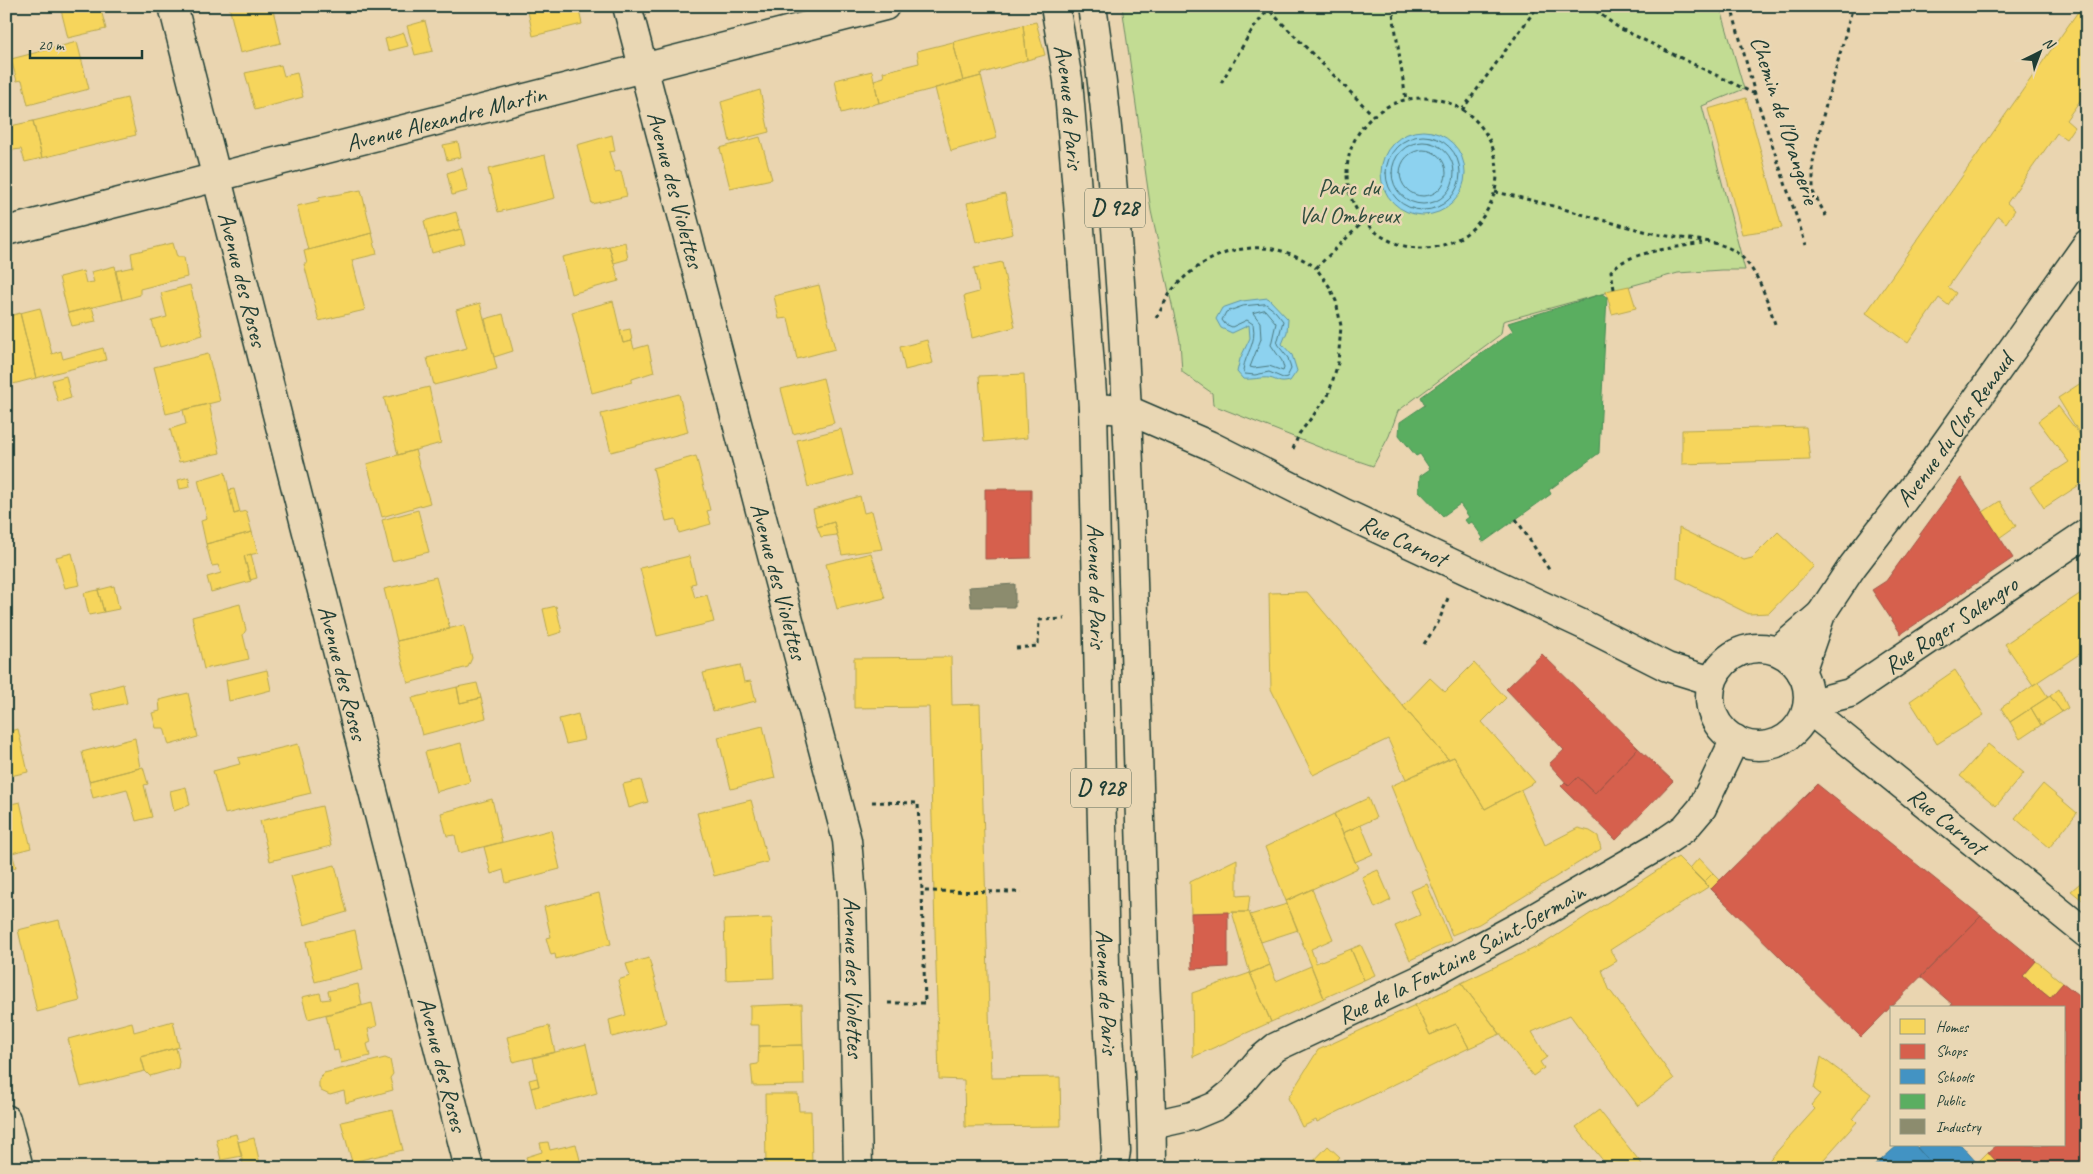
<svg xmlns="http://www.w3.org/2000/svg" width="2093" height="1174" font-family="Caveat,sans-serif">
<style>
.green{fill:#c2dc93;stroke:#708c64}
.water{fill:#8dd2ef;stroke:#6196a4}
.homes{fill:#f6d55c;stroke:#b6a750}
.shops{fill:#d6604d;stroke:#9f5646}
.schools{fill:#4393c3;stroke:#387998}
.public{fill:#5aae61;stroke:#488c54}
.industry{fill:#8c8c6e;stroke:#6b745d}
.lines{fill:none;stroke-linecap:round;stroke-linejoin:round}
.shore{stroke:#4b797f;stroke-width:1}
.minor-casing{stroke:#1f3d34;stroke-width:31}
.tertiary-casing{stroke:#1f3d34;stroke-width:31}
.primary-casing{stroke:#1f3d34;stroke-width:31}
.path{stroke:#1f3d34;stroke-width:3;stroke-dasharray:4 4;stroke-linecap:butt}
.minor{stroke:#e9d7b4;stroke-width:28}
.tertiary{stroke:#e9d7b4;stroke-width:28}
.primary{stroke:#e9d7b4;stroke-width:28}
.labels{text-anchor:middle;dominant-baseline:central;stroke-width:5;stroke-linejoin:round;paint-order:stroke}
.shield{fill:#e9d7b4;stroke:#5c6b5a;stroke-width:1}
.shield-label{font-size:22px;font-weight:bold;fill:#1f3d34}
.street-label{font-size:24px;fill:#1f3d34;stroke:#e9d7b4}
.park-label{font-size:24px;fill:#2f4d3e;stroke:#e9d7b4}
</style>
<rect width="100%" height="100%" fill="#ead5b0"/>
<filter id="ink" filterUnits="userSpaceOnUse"><feTurbulence type="fractalNoise" baseFrequency=".02" numOctaves="2"/><feDisplacementMap in="SourceGraphic" scale="10" xChannelSelector="R" yChannelSelector="G"/><feConvolveMatrix kernelMatrix="1 2 1 2 8 2 1 2 1" color-interpolation-filters="sRGB"/></filter>
<g filter="url(#ink)">
<path class="green" d="M1122,6H1720L1744,89L1702,106L1745,270H1721L1678,273L1503,321L1501,334L1398,411L1389,436L1373,466L1329,451L1213,405L1212,393L1182,372L1180,341L1151,211Z"/>
<path class="water" d="M1381 173a42 42 0 1 1 84 0a42 42 0 1 1-84 0Z
M1268,298L1288,319L1287,332L1282,344L1292,355L1297,371L1290,381C1278,384 1279,380 1269,378C1264,377 1250,380 1243,379L1237,372L1240,359L1250,338L1249,325L1232,333L1221,328L1216,319L1222,308L1242,301Z"/>
<path class="homes" d="M60,6H100L106,29L68,38Z
M229,6H272L281,43L240,53Z
M527,6H578L582,24L533,36Z
M2082,6H2087V91L2066,120L2074,127L2066,139L2057,133L2007,203L2015,210L2006,223L1998,216L1948,287L1956,293L1948,305L1939,298L1908,343L1866,313Z
M425,21L433,51L415,55L407,26Z
M1036,22L1045,55L1027,60L1023,25Z
M1023,25L1027,60L980,74L981,76L963,81L953,42Z
M404,33L408,46L388,51L385,39Z
M77,42L89,89L28,105L22,80L17,81L11,59Z
M953,42L963,81L879,103L874,80L884,77L883,72L919,63L917,51Z
M281,65L284,76L297,73L303,97L255,110L245,73Z
M872,71L879,103L841,113L835,80Z
M981,76L997,138L951,151L935,88Z
M760,90L769,132L730,142L721,102Z
M127,98L136,135L42,158L33,121Z
M1746,98L1782,228L1742,234L1708,109Z
M33,121L42,158L25,162L21,149L6,151V127Z
M612,135L615,151L609,152L615,172L621,171L627,196L592,204L577,145Z
M760,137L772,179L730,188L720,148Z
M458,142L461,157L447,160L443,145Z
M545,155L555,198L498,212L488,169Z
M462,168L468,191L452,195L447,173Z
M361,190L372,233L308,250L297,206L319,201L318,198Z
M1005,194L1013,234L976,243L967,203Z
M456,212L461,229L428,238L424,221Z
M461,229L465,244L432,253L428,238Z
M372,233L377,254L352,260L365,310L319,321L304,264H307L304,251Z
M625,242L628,259L614,263L609,246Z
M173,243L177,257H184L187,277L140,289V295L122,300L115,271L133,267L131,253Z
M609,246L619,281L571,294L562,257Z
M1002,262L1015,327L972,338L964,296L979,292L974,268Z
M115,266L122,300L68,313L59,277L83,271L86,283L94,282L91,272Z
M190,285L203,335L160,347L152,321L167,317L161,293Z
M819,285L835,349L797,359L788,318L779,319L774,296Z
M1629,286L1636,308L1612,314L1606,291Z
M613,301L623,343L632,341L634,349L648,345L654,372L632,379V382L592,393L572,312Z
M480,303L497,369L434,385L427,358L467,348L456,310Z
M92,307L96,321L72,326L68,313Z
M40,308L52,354L61,351L63,359L103,348L106,360L36,378L20,313Z
M20,313L36,378L13,384L6,355V317Z
M503,314L513,351L494,357L485,319Z
M630,329L632,341L623,343L620,331Z
M927,340L933,363L905,370L900,347Z
M208,354L220,401L166,414L154,367Z
M1024,374L1027,438L984,442L979,376Z
M66,376L71,398L58,402L52,380Z
M823,378L834,423L793,434L781,389Z
M2087,379V436L2083,439L2058,398Z
M429,387L441,443L398,455L384,398Z
M679,394L688,432L611,452L601,414Z
M209,404L220,453L179,462L170,429L186,424L183,410Z
M2058,406L2087,444V480L2044,508L2030,487L2069,462L2038,421Z
M1806,427L1810,460L1682,464V430Z
M841,429L853,475L808,487L797,440Z
M415,450L430,503L382,517L367,464Z
M696,456L710,510L707,511L711,524L679,533L676,519L666,521L653,468Z
M225,472L234,514L246,511L252,532L206,544L201,521L207,519L198,480Z
M189,477L190,487L180,489L178,480Z
M234,489L240,512L234,514L229,490Z
M860,496L864,513L872,511L882,549L842,555L834,522L817,527L813,509Z
M2000,501L2016,526L1999,538L1983,512Z
M418,510L429,552L392,561L382,520Z
M834,522L837,535L821,537L817,527Z
M1679,528L1744,560L1752,558L1778,532L1814,566L1769,613L1749,614L1677,578Z
M252,532L258,553L244,556L251,581L211,592L207,577L221,573L218,565L212,566L206,544Z
M72,553L80,585L65,588L56,557Z
M871,553L885,598L837,609L826,564Z
M251,554L257,578L250,580L244,556Z
M689,556L696,583L691,584L695,598L707,595L714,622L657,636L640,568Z
M436,577L450,629L397,641L384,589Z
M114,586L119,609L104,612L98,590Z
M2087,589V649L2033,685L2005,644Z
M98,590L104,612L89,615L84,593Z
M1307,592L1403,706L1448,759L1406,779L1388,739L1313,775L1271,689L1269,593Z
M240,604L246,630L243,635L249,659L204,669L192,617Z
M556,606L562,632L549,636L543,609Z
M464,625L472,658L468,667L408,683L397,641Z
M951,657L952,705L980,704L991,1078L1060,1077L1061,1126L965,1127L964,1080L939,1079L929,707L854,708V658Z
M1474,663L1506,698L1482,722L1535,782L1485,809L1454,757L1448,759L1403,706L1430,678L1445,692Z
M740,665L744,682L751,681L756,701L713,711L703,673Z
M267,670L271,690L229,701L226,680Z
M1955,670L1984,715L1937,744L1910,701Z
M2038,682L2048,697L2010,722L2001,708Z
M477,683L481,698L460,703L457,687Z
M123,684L127,703L94,711L89,693Z
M457,687L460,703L481,698L486,718L422,735L412,698Z
M2059,689L2068,708L2062,712L2050,696Z
M188,693L198,737L169,745L164,728H156L152,713L160,711L159,700Z
M2050,696L2062,712L2041,725L2031,708Z
M2031,708L2041,725L2020,739L2010,722Z
M578,714L584,740L566,744L559,719Z
M763,726L775,778L731,789L718,737Z
M18,729L28,772L6,777V732Z
M135,738L140,768L89,781L82,752Z
M461,743L470,782L436,792L425,752Z
M298,744L311,793L225,814L213,771L240,764L238,758Z
M1988,744L2024,773L1996,806L1960,776Z
M1454,757L1485,809L1521,790L1545,845L1578,828L1590,831L1598,836L1601,849L1479,924L1452,935L1391,786Z
M143,767L148,784L144,785L152,817L136,821L127,789L93,798L89,781Z
M641,780L648,802L629,808L623,784Z
M2043,784L2077,813L2049,848L2015,818Z
M186,787L190,805L174,811L170,791Z
M1368,798L1376,818L1343,833L1334,814Z
M492,799L502,842L459,853L455,835L447,836L441,813Z
M751,800L768,862L714,876L697,813Z
M20,802L31,848L12,853L16,867L6,870V805Z
M322,806L331,846L270,861L260,821Z
M1334,814L1358,868L1286,901L1265,847Z
M1361,825L1373,854L1355,862L1343,833Z
M551,830L560,869L506,883L503,870L491,874L484,847Z
M1678,857L1708,887L1610,950L1617,961L1602,970L1609,989L1674,1079L1638,1106L1570,1015L1532,1032L1547,1057L1540,1062L1544,1068L1533,1076L1461,983L1545,943Z
M1699,858L1713,873L1704,882L1690,868Z
M1237,859V896L1250,895L1248,912L1191,913L1190,882Z
M335,865L347,912L304,925L291,876Z
M1378,870L1391,900L1375,908L1362,877Z
M1713,873L1720,880L1711,889L1704,882Z
M2087,877V904L2071,891Z
M1427,884L1451,941L1410,960L1395,926L1420,915L1410,891Z
M1312,889L1333,939L1311,949L1316,963L1351,949L1364,980L1324,998L1286,901Z
M599,893L611,944L556,959L555,954L551,955L546,938L551,937L544,907Z
M1287,904L1298,930L1261,942L1250,915Z
M1232,912H1249L1270,965L1250,973Z
M772,918L774,978L726,980L724,920Z
M59,920L80,1001L37,1012L18,930Z
M355,930L363,969L315,982L306,942Z
M1361,945L1375,975L1364,980L1351,949Z
M649,958L666,1023L612,1037L609,1020L626,1015L618,980L630,976L626,964Z
M2036,961L2063,983L2050,998L2023,976Z
M1270,965L1276,981L1311,966L1324,998L1271,1022L1250,973Z
M1250,973L1271,1022L1193,1057L1192,993Z
M1461,983L1500,1034L1469,1048L1456,1024L1430,1035L1415,1005Z
M358,984L362,1005L308,1019L302,997L320,993L322,1000L330,999L328,991Z
M372,1003L377,1026L368,1029L371,1042L367,1044L370,1056L341,1063L338,1050L334,1051L326,1015Z
M802,1004L803,1045L759,1046V1025H750V1006Z
M1415,1005L1430,1035L1456,1024L1469,1048L1317,1122L1316,1120L1302,1127L1288,1098L1318,1050Z
M173,1021L179,1047L141,1057L145,1071L81,1087L68,1039L132,1022L134,1032Z
M549,1026L555,1052L513,1062L507,1037Z
M586,1044L597,1093L536,1109L531,1088L539,1086L533,1058Z
M803,1045L804,1085L753,1086L751,1065L758,1064L759,1046Z
M176,1048L179,1061L178,1068L150,1076L145,1071L141,1057Z
M1821,1057L1871,1094L1853,1118L1857,1122L1816,1168H1762L1815,1109L1811,1105L1820,1094L1814,1089Z
M385,1058L390,1060L393,1074L390,1078L393,1090L346,1103L344,1091L330,1095L321,1091L319,1087V1080L324,1073Z
M537,1078L539,1086L531,1088L529,1080Z
M765,1094H798L799,1111H811L812,1168H766Z
M393,1110L403,1150L352,1162L341,1122Z
M1599,1110L1645,1168H1609L1576,1127Z
M236,1134L242,1156L221,1160L216,1139Z
M254,1138L261,1168H244L238,1142Z
M548,1142L550,1150L576,1144L582,1168H529L526,1157L542,1152L540,1143Z
M1328,1146L1340,1157L1330,1168H1314L1310,1165Z
M1988,1152L2002,1168H1971L1977,1163Z"/>
<path class="shops" d="M1961,478L2013,558L1901,634L1872,590L1886,581Z
M985,489H1031V558L985,559Z
M1542,654L1638,748L1595,793L1578,777L1569,786L1549,764L1564,750L1506,689Z
M1638,748L1673,781L1616,840L1561,786L1565,782L1569,786L1578,777L1595,793Z
M1817,784L1981,916L1861,1037L1711,889Z
M1228,912V967L1192,969L1191,913Z
M1981,916L2036,961L2023,976L2050,998L2063,983L2087,1002V1157L2075,1168H2002L1988,1152L1996,1145H2064V1008H1950L1952,1004L1921,977Z"/>
<path class="schools" d="M1898,1145H1915L1935,1168H1872Z
M1920,1145H1961L1977,1163L1971,1168H1935L1917,1148Z"/>
<path class="public" d="M1602,294L1607,297L1599,453L1549,490L1551,494L1484,542L1481,540L1483,538L1472,522L1468,524L1465,520L1469,517L1460,504L1443,516L1419,491L1420,476L1430,469L1420,454L1416,456L1399,435L1400,422L1425,405L1421,397L1513,331L1508,323Z"/>
<path class="industry" d="M1015,584V607H971L969,587Z"/>
<g class="lines">
<path class="shore" d="M1386 173a37 37 0 1 1 74 0a37 37 0 1 1-74 0Z
M1392 173a31 31 0 1 1 62 0a31 31 0 1 1-62 0Z
M1400 173a23 23 0 1 1 46 0a23 23 0 1 1-46 0Z
M1266,304L1275,311L1283,321L1277,344L1288,358L1291,369L1287,377L1283,378L1269,372L1255,375L1245,374L1243,370C1246,351 1257,345 1253,324L1247,320L1232,327L1225,324L1222,320L1226,312L1243,306Z
M1265,310L1276,323L1271,345L1282,361L1284,368L1283,371L1269,366L1254,368L1250,367L1261,339L1260,322L1253,313Z"/>
<g class="minor-casing">
<g id="minor">
<path id="s1" d="M173,6L469,1168"/>
<path id="s2" d="M627,6L847,840L852,896L858,1168"/>
<path id="s3" d="M6,231L885,6"/>
<path d="M1093,408L1128,410"/>
<path d="M1778,651L1820,615"/>
<path id="s4" d="M1801,672L1821,614L1852,567L1928,468L2087,244"/>
<path id="s5" d="M1808,704L1850,693L2087,533"/>
<path d="M6,1119L19,1168"/>
<path id="s6" d="M1152,1125L1192,1116L1216,1106L1233,1092L1259,1061L1276,1047L1419,980L1525,923L1660,845L1685,828L1702,808L1735,739"/>
</g>
</g>
<g class="tertiary-casing">
<g id="tertiary">
<path id="s7" d="M1128,410L1209,445L1344,513L1586,626L1667,667L1712,681"/>
<circle cx="1759" cy="697" r="49"/>
<path id="s8" d="M1807,708L2087,934"/>
</g>
</g>
<g class="primary-casing">
<g id="primary">
<path id="s9" d="M1055,6L1068,80L1079,215L1093,408L1105,966L1116,1151L1113,1168"/>
<path d="M1092,6C1126,242 1130,480 1137,718C1139,798 1141,878 1144,957C1147,1028 1152,1098 1152,1168"/>
</g>
</g>
<path class="path" d="M1265,6L1374,116
M1392,6L1406,100
M1589,6L1619,28L1755,94
M1731,6L1755,94L1806,245
M1221,83L1252,30L1271,6
M1347 173a75 75 0 1 1 150 0a75 75 0 1 1-150 0Z
M1462,110L1538,6
M1495,192C1550,203 1603,222 1657,234C1679,239 1709,239 1729,248C1755,260 1767,299 1775,324
M1826,216L1813,192V162L1823,116L1853,6
M1614,289L1611,271C1628,251 1677,248 1702,243
M1156,318C1162,309 1167,296 1174,288C1211,246 1270,233 1316,268
M1293,449L1299,434L1328,396L1338,363L1341,326L1336,301L1329,286L1316,268L1364,221
M1516,519L1550,571
M1424,644L1438,623L1448,598
M1016,648L1038,646L1039,620L1065,619
M872,802L918,803L922,891
M888,1003H925L922,891L1021,892"/>
<use href="#minor" class="minor"/>
<use href="#tertiary" class="tertiary"/>
<use href="#primary" class="primary"/>
</g>
</g>
<g class="labels">
<g class="shield">
<rect x="1085" y="188.5" width="60" height="39" rx="4"/>
<rect x="1071" y="768.5" width="60" height="39" rx="4"/>
</g>
<g class="shield-label">
<text x="1115" y="208">D 928</text>
<text x="1101" y="788">D 928</text>
</g>
<g class="street-label">
<text stroke="none"><textPath href="#s9" startOffset="102">Avenue de Paris</textPath></text>
<text stroke="none"><textPath href="#s3" startOffset="454">Avenue Alexandre Martin</textPath></text>
<text transform="translate(1785 120) rotate(72)">Chemin de l'Orangerie</text>
<text stroke="none"><textPath href="#s2" startOffset="190">Avenue des Violettes</textPath></text>
<text stroke="none"><textPath href="#s1" startOffset="282">Avenue des Roses</textPath></text>
<text stroke="none"><textPath href="#s4" startOffset="289">Avenue du Clos Renaud</textPath></text>
<text stroke="none"><textPath href="#s7" startOffset="305">Rue Carnot</textPath></text>
<text stroke="none"><textPath href="#s2" startOffset="595">Avenue des Violettes</textPath></text>
<text stroke="none"><textPath href="#s9" startOffset="582">Avenue de Paris</textPath></text>
<text stroke="none"><textPath href="#s5" startOffset="165">Rue Roger Salengro</textPath></text>
<text stroke="none"><textPath href="#s1" startOffset="688">Avenue des Roses</textPath></text>
<text stroke="none"><textPath href="#s8" startOffset="180">Rue Carnot</textPath></text>
<text stroke="none"><textPath href="#s6" startOffset="359">Rue de la Fontaine Saint-Germain</textPath></text>
<text stroke="none"><textPath href="#s2" startOffset="1000">Avenue des Violettes</textPath></text>
<text stroke="none"><textPath href="#s9" startOffset="988">Avenue de Paris</textPath></text>
<text stroke="none"><textPath href="#s1" startOffset="1092">Avenue des Roses</textPath></text>
</g>
<g class="park-label">
<text x="1349" y="187">Parc du<tspan x="1349" dy="28">Val Ombreux</tspan></text>
</g>
</g>
<rect width="2093" height="1174" fill="none" stroke="#e9d7b4" stroke-width="25"/>
<rect x="12" y="12" width="2068" height="1149" fill="none" stroke="#1f3d34" stroke-width="2" filter="url(#ink)"/>
<rect x="1890" y="1006" width="175" height="140" fill="#e9d7b4" stroke="#989981"/>
<rect x="1900" y="1019" width="25" height="15" fill="#f6d55c" stroke="#989981"/>
<text x="1936" y="1032" font-size="15" fill="#1f3d34">Homes</text>
<rect x="1900" y="1044" width="25" height="15" fill="#d6604d" stroke="#989981"/>
<text x="1936" y="1056" font-size="15" fill="#1f3d34">Shops</text>
<rect x="1900" y="1069" width="25" height="15" fill="#4393c3" stroke="#989981"/>
<text x="1936" y="1082" font-size="15" fill="#1f3d34">Schools</text>
<rect x="1900" y="1094" width="25" height="15" fill="#5aae61" stroke="#989981"/>
<text x="1936" y="1106" font-size="15" fill="#1f3d34">Public</text>
<rect x="1900" y="1119" width="25" height="15" fill="#8c8c6e" stroke="#989981"/>
<text x="1936" y="1132" font-size="15" fill="#1f3d34">Industry</text>
<g transform="translate(2040 52) rotate(42)" stroke="#e9d7b4" stroke-width="4" paint-order="stroke">
<path d="M0-4L9 19L0 12L-9 19Z" fill="#1f3d34"/>
<text y="-8" font-size="14" font-weight="bold" text-anchor="middle" fill="#1f3d34">N</text>
</g>
<path d="M30 50v8h112v-8" fill="none" stroke="#1f3d34" stroke-width="2.5"/>
<text x="38" y="50" font-size="15" fill="#1f3d34" stroke="#e9d7b4" stroke-width="4" paint-order="stroke">20 m</text>
</svg>
